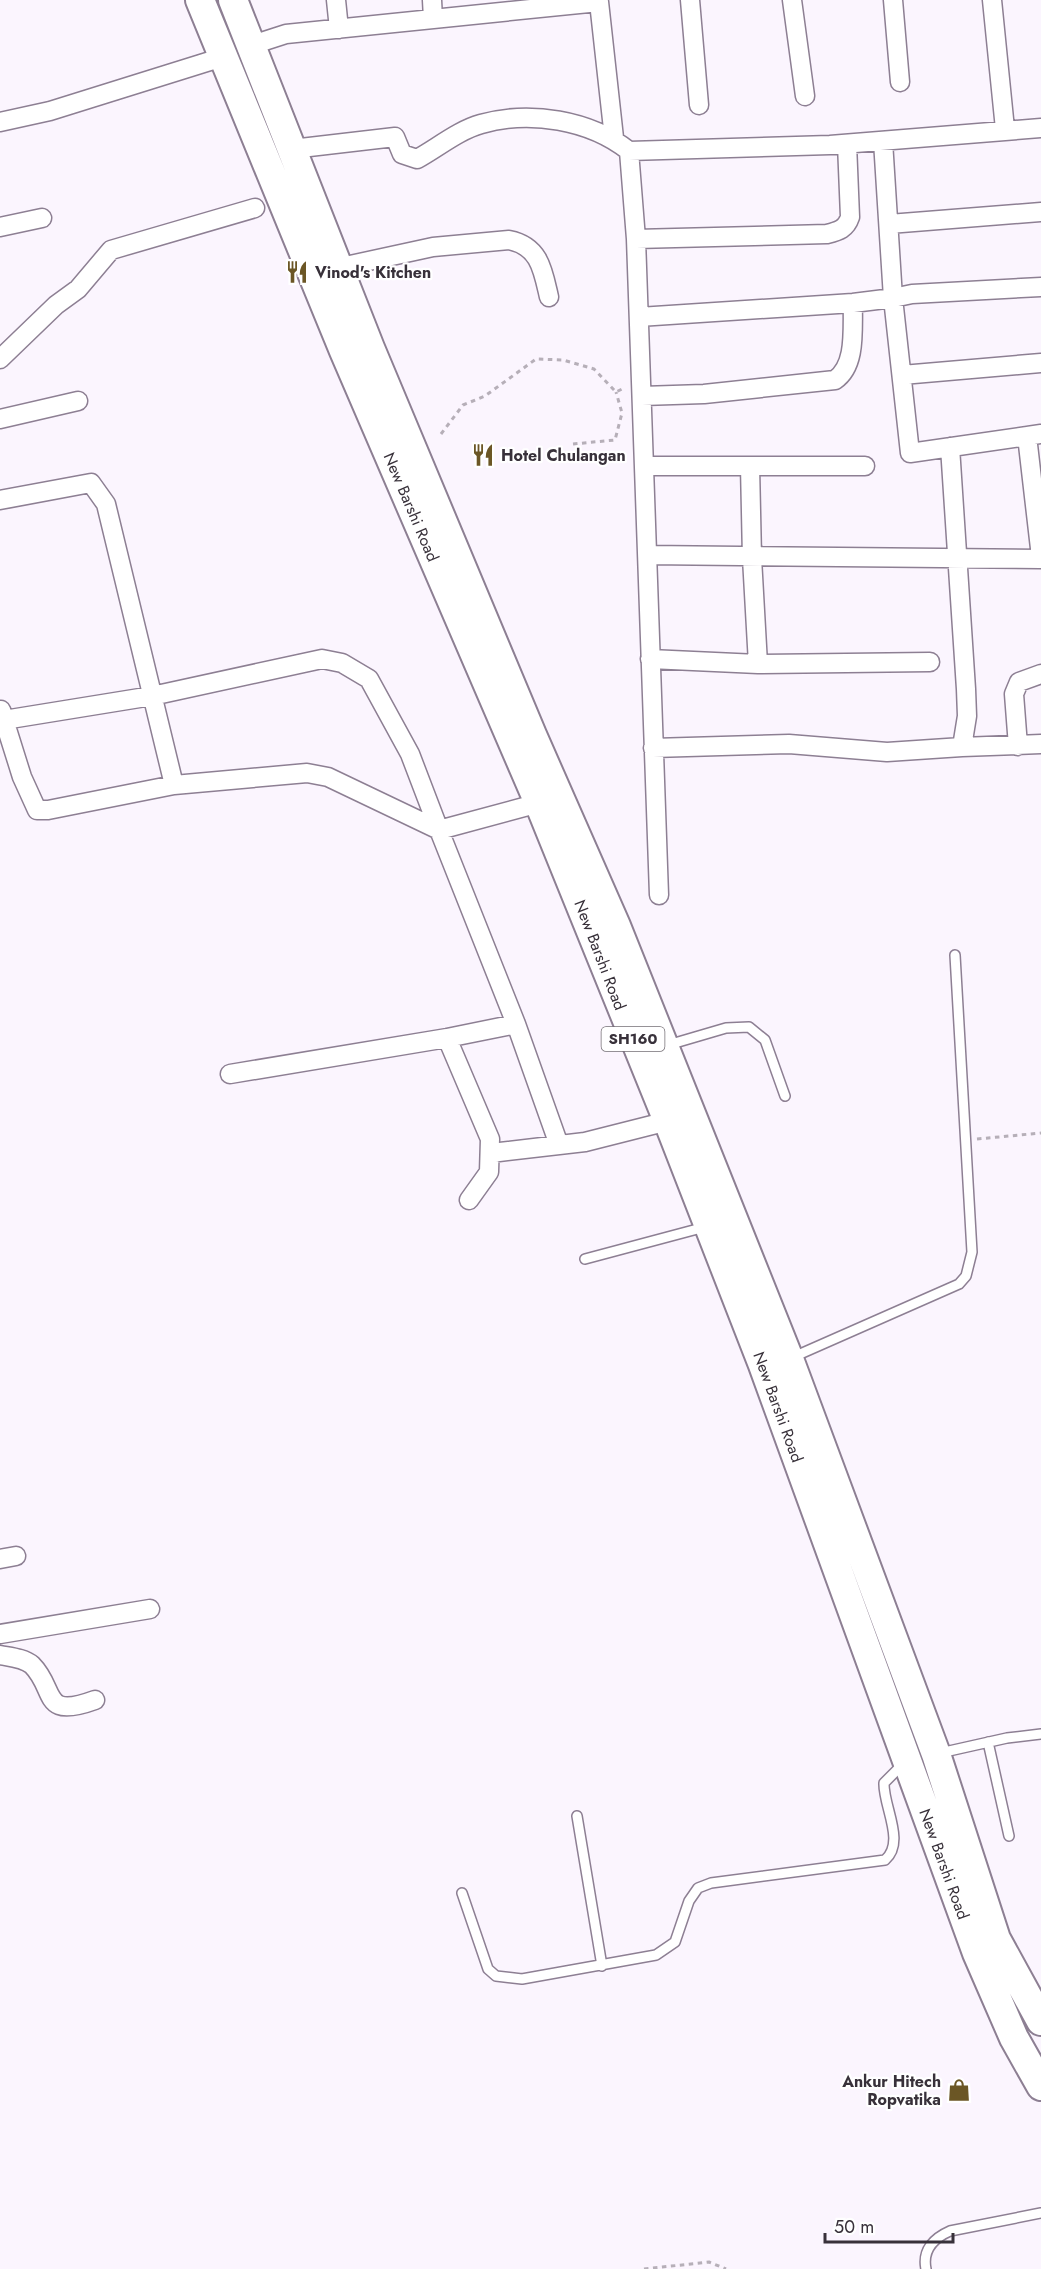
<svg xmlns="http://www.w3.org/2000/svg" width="1041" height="2269" font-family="Jost,sans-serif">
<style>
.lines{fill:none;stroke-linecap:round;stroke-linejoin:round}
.service-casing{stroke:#8d7f93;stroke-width:12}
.minor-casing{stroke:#8d7f93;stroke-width:21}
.primary-casing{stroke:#8d7f93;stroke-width:32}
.path{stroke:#b6afb8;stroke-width:3;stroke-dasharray:4.5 4.5;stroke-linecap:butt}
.service{stroke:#fff;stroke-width:9}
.minor{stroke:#fff;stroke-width:18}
.primary{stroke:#fff;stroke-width:28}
.labels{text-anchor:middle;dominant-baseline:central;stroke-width:4.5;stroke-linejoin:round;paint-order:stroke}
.shield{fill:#fff;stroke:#746f75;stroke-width:1.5}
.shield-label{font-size:15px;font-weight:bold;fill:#38313a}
.poi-label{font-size:16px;font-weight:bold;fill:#38313a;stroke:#fff;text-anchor:start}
.street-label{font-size:16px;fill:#38313a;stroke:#fff}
</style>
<rect width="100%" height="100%" fill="#fbf5fe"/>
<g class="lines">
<g class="service-casing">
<path id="service" d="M668,1045L726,1028L749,1027L765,1040L785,1096
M585,1259L705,1227
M791,1358L959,1284L966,1276L972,1252L955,955
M988,1742L1009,1836
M940,1753L1007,1738L1041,1734
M577,1816L602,1966
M462,1893L488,1969L496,1976L522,1979L656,1955L675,1942L689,1901L698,1888L711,1883L885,1860C906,1842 883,1806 884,1783L904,1763
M926,2269C922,2250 934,2238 950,2231L1041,2213"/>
</g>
<g class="minor-casing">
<path id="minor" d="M336,0L339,29
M432,0L433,19
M690,0L699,105
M792,0L805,96
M893,0L900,82
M992,0L1005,129
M252,45L286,34L599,2L614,138
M0,122L50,111L223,57
M292,149L395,137L402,154L417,159C437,148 459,130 481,124C530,110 590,120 629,151L636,239L659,895
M629,151L830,145L1041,128
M889,224L1041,212
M0,227L42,218
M636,239L827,234C839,231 846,229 850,217L847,144
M341,267L433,247L509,240C540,246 543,271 549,297
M1041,287L912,294L893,298L910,453L1041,434
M639,317L853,303L893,298L883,141
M0,359L56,305L78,289L111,250L255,208
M902,375L1041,363
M642,396L704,394L835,380C857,365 852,328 853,303
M0,419L78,401
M1027,436L1041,557
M950,447L966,689L967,716L962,747L1041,744
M645,466H865
M750,466L752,558L758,664L930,662
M0,500L91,483L106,504L174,785L307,773L328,777L439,830L516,1024L559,1145
M648,555L1041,559
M650,659L758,664
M1,710L22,777L37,810H48L174,785
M4,720L152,696L322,659L342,663L369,679L410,754L439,830L539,803
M1018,746L1014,694L1019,682L1041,674
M653,748L789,744L887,752L962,747
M447,1038L490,1139L489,1172L469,1200
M230,1074L447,1038L516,1024
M491,1153L585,1142L668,1121
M0,1559L16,1556
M0,1634L150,1609
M0,1655C10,1657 24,1658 32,1665C57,1690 40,1720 95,1700"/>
</g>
<g class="primary-casing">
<path id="primary" d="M200,0L344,351L539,803L668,1121L763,1365L977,1953L1014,2038L1041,2086
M233,0L370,348L532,735L616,926L789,1359L936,1754L996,1939L1041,2021"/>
</g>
<path class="path" d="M441,434L463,405L485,396L536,359L563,360L594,369L616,392L624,388
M573,444L615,440L622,413L616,392
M977,1139L1041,1133
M644,2269L709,2262L726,2269"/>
<use href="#service" class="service"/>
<use href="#minor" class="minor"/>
<use href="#primary" class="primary"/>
</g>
<defs>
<g id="restaurant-bare" transform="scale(1.8)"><path d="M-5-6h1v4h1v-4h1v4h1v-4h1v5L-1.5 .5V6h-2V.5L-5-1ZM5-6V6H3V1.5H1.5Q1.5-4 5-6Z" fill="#6b5625" stroke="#fff" stroke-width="2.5" paint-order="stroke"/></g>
<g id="shop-bare" transform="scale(1.8)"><path d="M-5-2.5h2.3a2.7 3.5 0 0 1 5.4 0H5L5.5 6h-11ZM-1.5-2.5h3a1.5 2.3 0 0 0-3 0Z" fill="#6b5625" stroke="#fff" stroke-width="2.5" paint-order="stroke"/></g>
</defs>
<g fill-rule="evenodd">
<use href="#restaurant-bare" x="297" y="272"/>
<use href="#restaurant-bare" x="483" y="455"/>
<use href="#shop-bare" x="959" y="2090"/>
</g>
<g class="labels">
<rect class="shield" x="601.5" y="1027" width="63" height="24" rx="4.5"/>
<g class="shield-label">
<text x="633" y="1039">SH160</text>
</g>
<g class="poi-label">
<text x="315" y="272">Vinod's Kitchen</text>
<text x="501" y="455">Hotel Chulangan</text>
<text x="941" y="2081" text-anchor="end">Ankur Hitech<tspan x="941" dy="18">Ropvatika</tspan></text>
</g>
<g class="street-label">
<text transform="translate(411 507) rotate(67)">New Barshi Road</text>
<text transform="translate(600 955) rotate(69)">New Barshi Road</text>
<text transform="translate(778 1407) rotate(70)">New Barshi Road</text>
<text transform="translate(944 1864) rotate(70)">New Barshi Road</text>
</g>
</g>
<path d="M825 2233v9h128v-9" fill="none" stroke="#38313a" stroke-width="3"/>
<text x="834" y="2233" font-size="18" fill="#38313a" stroke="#ffffff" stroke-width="4.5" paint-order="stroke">50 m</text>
</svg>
